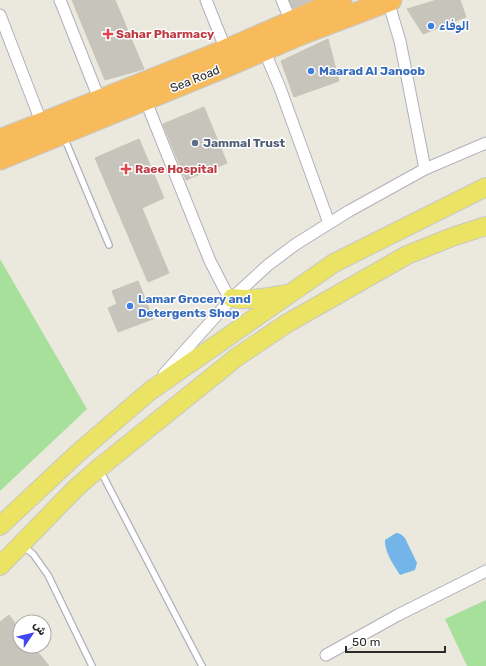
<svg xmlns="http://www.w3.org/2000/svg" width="486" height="666" font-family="Rubik,Cairo,sans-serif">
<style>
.green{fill:#a6e09b}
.water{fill:#74b5e9}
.building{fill:#c7c4bc;stroke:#c7c4b6}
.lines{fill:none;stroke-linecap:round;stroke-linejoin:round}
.lane-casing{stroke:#b0b0bd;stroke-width:8}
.street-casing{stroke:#b0b0bd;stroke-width:13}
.primary-casing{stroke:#c8c8c8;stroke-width:20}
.highway-casing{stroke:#c8c8c8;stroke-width:23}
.lane{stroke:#fff;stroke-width:5.5}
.street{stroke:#fff;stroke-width:11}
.primary{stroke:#eae363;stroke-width:18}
.highway{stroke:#f7bb5c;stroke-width:21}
.shop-dot{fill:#3f7fe0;stroke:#fff;stroke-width:1.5}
.health-dot{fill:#e0444e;stroke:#fff;stroke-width:1.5}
.service-dot{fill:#5c6f8a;stroke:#fff;stroke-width:1.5}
.labels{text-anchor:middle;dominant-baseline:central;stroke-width:3;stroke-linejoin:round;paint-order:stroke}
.shop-label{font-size:12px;font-weight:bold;fill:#366cbe;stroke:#fff;text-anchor:start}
.health-label{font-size:12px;font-weight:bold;fill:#be3a42;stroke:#fff;text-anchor:start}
.street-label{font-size:12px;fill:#2a2a2a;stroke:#fff}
.service-label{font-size:12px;font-weight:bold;fill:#4e5e75;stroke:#fff;text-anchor:start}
</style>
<rect width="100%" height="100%" fill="#ebe8dd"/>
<path class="green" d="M0,259L87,409L0,491Z
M486,600V666H467L445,619Z"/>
<path class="water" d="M396,533C400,533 402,535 405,538L417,563L415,570L400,575C394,566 384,551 385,540Z"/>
<path class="building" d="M72,0H115L144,69L105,80Z
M289,0H318L291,10Z
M437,0H460L466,17L423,34L407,9Z
M328,39L339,81L294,97L281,61Z
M204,107L227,163L186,180L163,124Z
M139,139L164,198L142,208L169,273L148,282L95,158Z
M138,281L153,319L118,332L108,308L117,304L112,291Z
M9,615L20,630V646H33L49,666H0V622Z"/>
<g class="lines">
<g class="lane-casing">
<path id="lane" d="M64,137L109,245
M100,470L202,666
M22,549L28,550L33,554L48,575L92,666"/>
</g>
<g class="street-casing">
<path id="street" d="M60,0L100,101
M206,0L226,50
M282,0L291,22
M388,1L400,41L425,169
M0,15L42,124
M264,50L280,88L329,223
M145,99L210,261L227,294L232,298
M164,374L232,298L268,265L296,244L349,211L425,169L486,143
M326,655L398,615L486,571"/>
</g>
<g class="primary-casing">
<path id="primary" d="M232,298C250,301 268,297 286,294
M0,526L79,452L150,391L334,263L486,187
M0,566L76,488L99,468L237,357L286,324L407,255L452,237L486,226"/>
</g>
<g class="highway-casing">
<path id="highway" d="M0,140L226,50L341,0
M0,159L227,66L299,35L391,0"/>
</g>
<use href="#lane" class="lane"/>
<use href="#street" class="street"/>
<use href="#primary" class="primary"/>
<use href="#highway" class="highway"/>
</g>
<g class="shop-dot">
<circle cx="431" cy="26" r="4"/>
<circle cx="311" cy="71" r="4"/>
<circle cx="130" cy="306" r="4"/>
</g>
<g class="health-dot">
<path d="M106 28h4v4h4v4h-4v4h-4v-4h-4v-4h4z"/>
<path d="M124 163h4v4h4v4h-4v4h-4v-4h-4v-4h4z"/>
</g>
<circle class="service-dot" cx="195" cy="143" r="4"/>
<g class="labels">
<g class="shop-label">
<text x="439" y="26">الوفاء</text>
<text x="319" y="71">Maarad Al Janoob</text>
<text x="138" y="299">Lamar Grocery and<tspan x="138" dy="14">Detergents Shop</tspan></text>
</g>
<g class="health-label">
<text x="116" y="34">Sahar Pharmacy</text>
<text x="135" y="169">Raee Hospital</text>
</g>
<g class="street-label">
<text transform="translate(195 79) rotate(-22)">Sea Road</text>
</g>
<g class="service-label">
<text x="203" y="143">Jammal Trust</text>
</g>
</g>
<g transform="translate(32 634) rotate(55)"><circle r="19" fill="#ffffff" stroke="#aaaaaa"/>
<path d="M0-3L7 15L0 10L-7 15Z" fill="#4344f2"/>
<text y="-6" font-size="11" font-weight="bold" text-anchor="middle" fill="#2a2a2a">ش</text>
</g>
<path d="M346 646v6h99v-6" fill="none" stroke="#2a2a2a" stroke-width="2"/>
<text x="352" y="646" font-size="12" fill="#2a2a2a" stroke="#ffffff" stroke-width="3" paint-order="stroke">50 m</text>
</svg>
